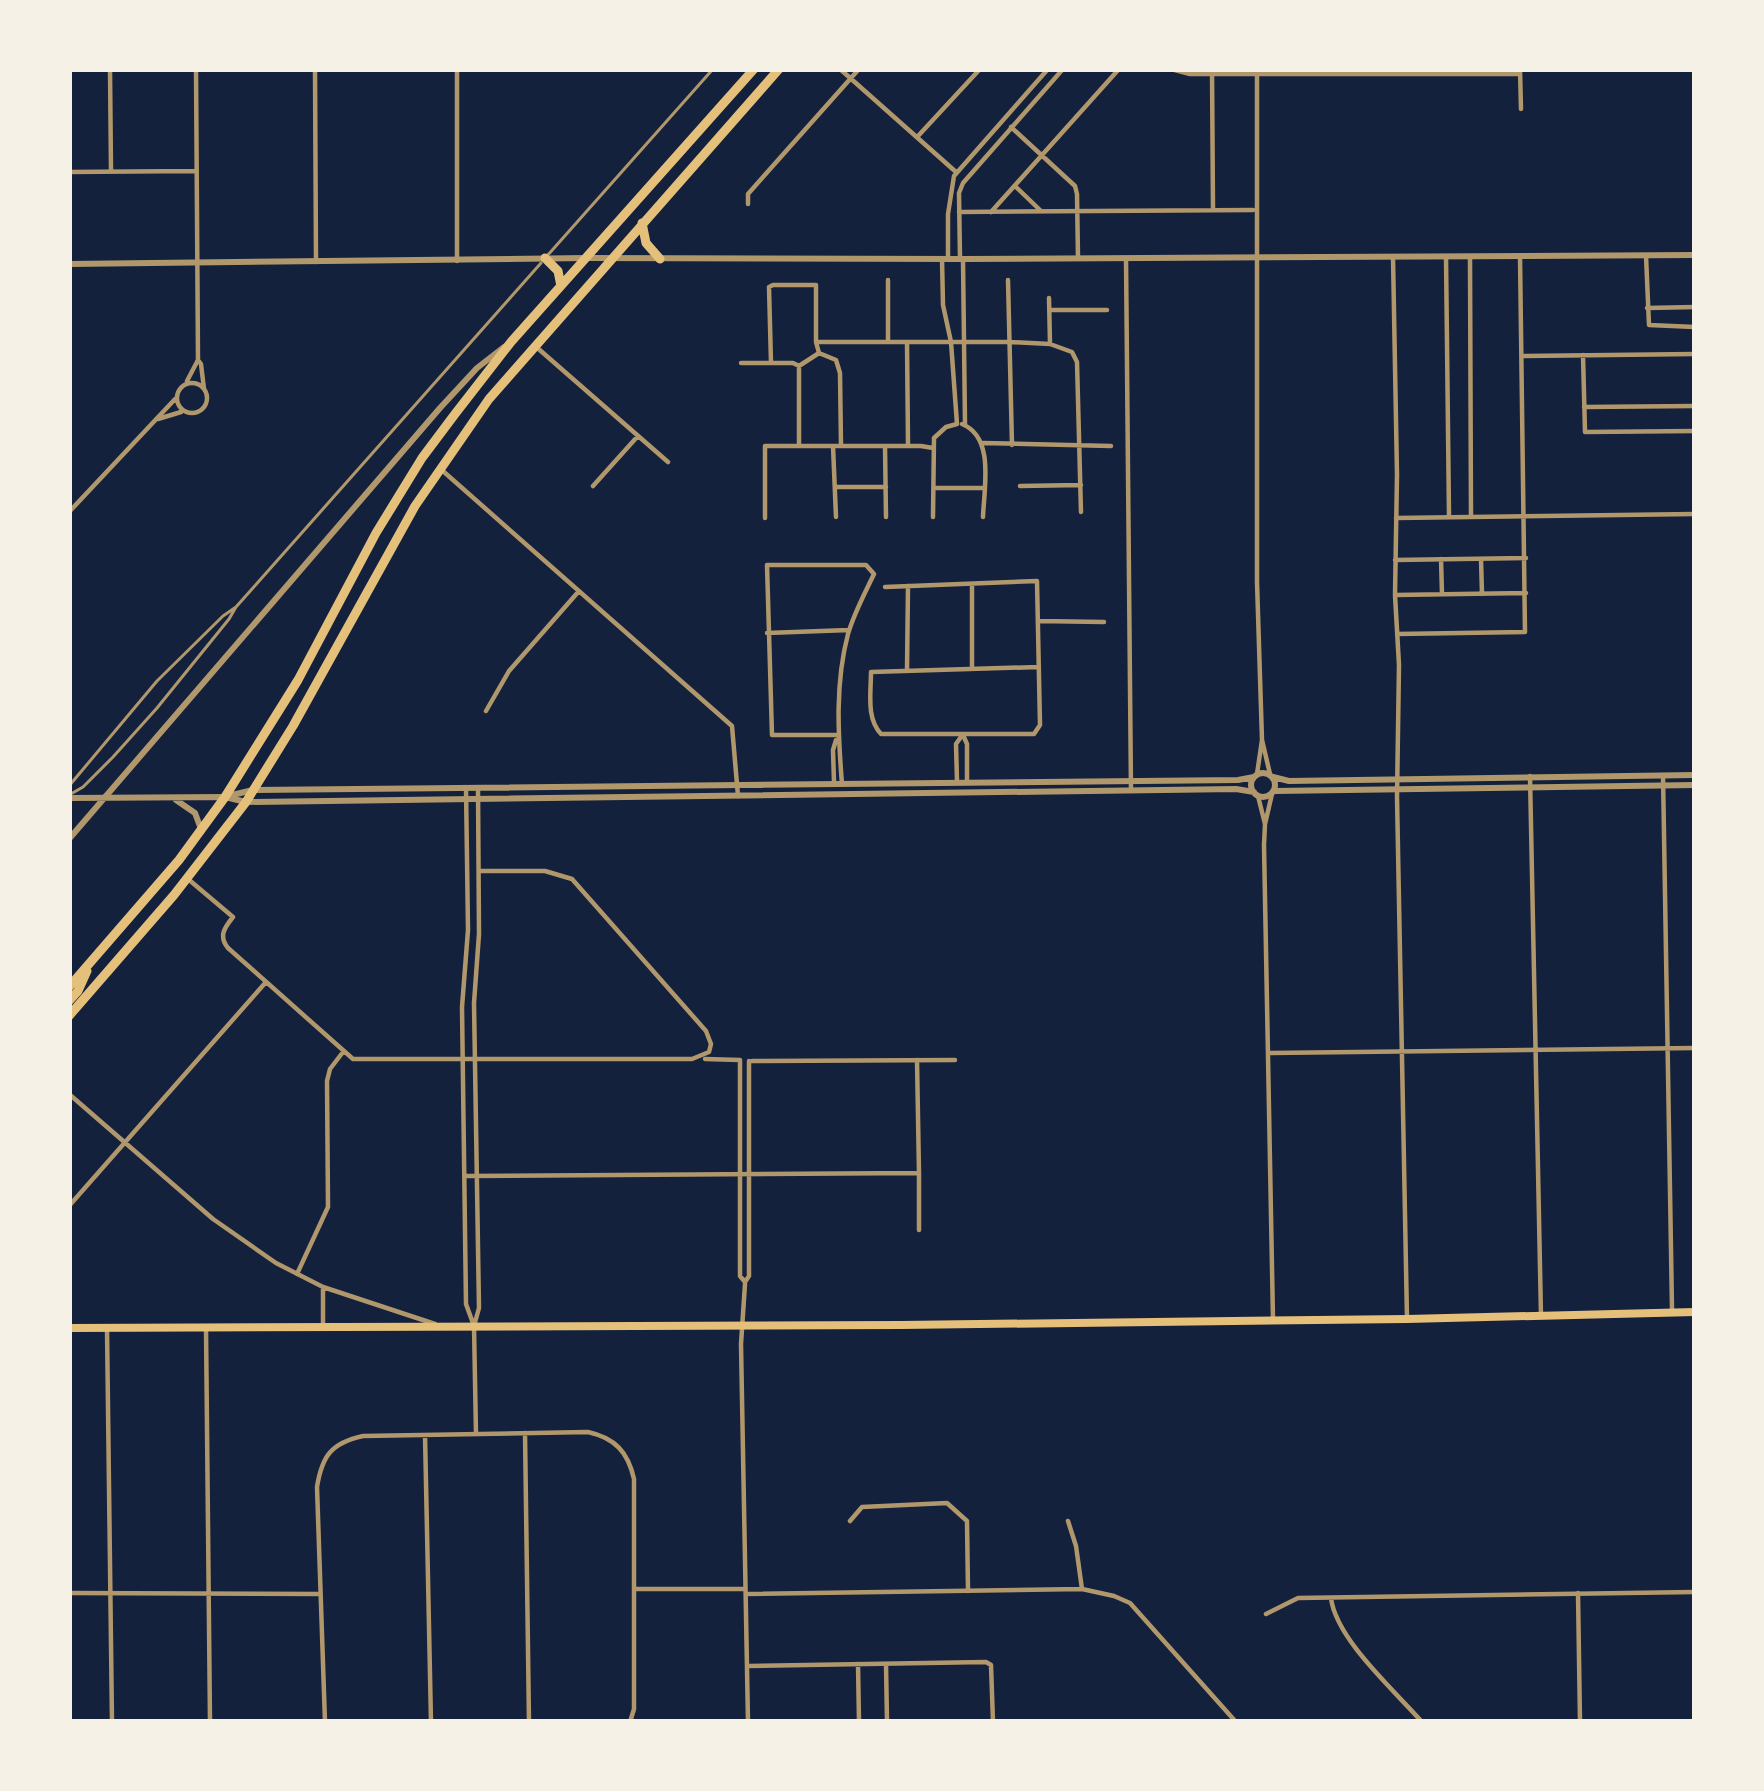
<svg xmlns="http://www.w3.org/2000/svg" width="1764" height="1791" font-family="Commissioner,sans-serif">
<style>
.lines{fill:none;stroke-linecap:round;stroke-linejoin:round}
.service{stroke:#b1986c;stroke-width:3}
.minor{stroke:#b1986c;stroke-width:4.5}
.tertiary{stroke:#b1986c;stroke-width:6}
.secondary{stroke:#e5c07b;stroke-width:8}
.trunk{stroke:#e5c07b;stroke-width:9}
</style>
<rect width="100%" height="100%" fill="#14213d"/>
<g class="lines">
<path class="service" d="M547,256L713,69
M236,607L541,263
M69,786L157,681L223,616L236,607L229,619L157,708L113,757L83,787L69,795"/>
<path class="minor" d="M110,69L111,171
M196,69L198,360L201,364L204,389
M315,69L316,262
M457,69V261
M840,69L956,172
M1171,69L1190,74H1520
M1212,69L1213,210
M1520,69L1521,109
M1011,127L1075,186L1077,194L1078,258
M919,135L980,69
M69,172L195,171
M1015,186L1041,211
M748,204V194L859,69
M959,212L1253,210
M991,212L1119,69
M1646,256L1649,325L1695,327
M1393,257L1397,475L1395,595L1399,665L1397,797L1407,1319
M1446,257L1449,515
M1470,257L1471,516
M1126,258L1131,791
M942,259L943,305L951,342L957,424
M948,259V214L954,176L1048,69
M960,259L959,193L963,183L1063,69
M963,259L965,424
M888,280V342
M1008,280L1012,445
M1049,298L1050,344
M1647,308L1695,307
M1050,310H1107
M816,342H1010L1050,344L1072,352L1077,362L1081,512
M907,342L908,444
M534,345L668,462
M819,353L836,360L840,373L841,446
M1583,355L1585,432L1695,431
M1522,356L1695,354
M741,363H793L799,366L819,353
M771,363L769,287L773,285H816V342L819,353
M799,366V445
M187,381L198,360
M177 398a15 15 0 1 1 30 0a15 15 0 1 1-30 0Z
M1584,407L1695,406
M158,419L181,412
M962,424C995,437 984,488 983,517
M983,443L1111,446
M833,446L836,517
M885,446L886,517
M444,472L732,726L738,796
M593,486L637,437
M1020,486L1081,485
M837,487H886
M935,488H984
M69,512L177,397
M933,517L934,438L946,427L957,424
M765,518V446H921L933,448
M1396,518L1695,514
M1441,559L1442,594
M1481,559L1482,594
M1395,560L1526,558
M972,584V668
M885,587L1037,581L1040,725L1034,734H881C866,718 871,693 871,672L1038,667
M1395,595L1526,593
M1038,621L1104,622
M767,633L849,630
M1397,634L1525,632L1520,256
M907,670L908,586
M486,711L509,671L579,591
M838,735H772L767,565H866L874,574C865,593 854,613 848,634C835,683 838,734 842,784
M963,735L967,744V783
M1262,740L1270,774
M1257,774L1262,740L1257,582V69
M1663,775L1672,1309
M1530,776L1541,1316
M957,781L956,744L963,734
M834,782L833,750L836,740
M466,788L468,930L462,1007L466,1304L474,1326
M1272,794L1265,824L1264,845L1273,1320
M1258,796L1265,824
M188,879L233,917C225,927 218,936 228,948L353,1059H692L709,1052L711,1044L706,1031L572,879L545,871H479
M1269,1053L1695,1048
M705,1059L740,1060V1276L745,1282L749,1276V1061
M917,1060L919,1173
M752,1061L955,1060
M69,1094L213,1219L276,1263L323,1287L435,1324
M465,1176L919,1173V1230
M69,1206L266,982
M297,1274L328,1207L327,1081L330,1069L343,1052
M745,1284L741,1344L748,1722
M107,1328L112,1722
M206,1328L210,1722
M323,1328V1287
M525,1433L529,1722
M476,1434L474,1326L479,1308L474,1003L479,934L478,788
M425,1435L431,1722
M850,1521L862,1507L947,1503L967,1521L968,1591
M1068,1521L1076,1546L1082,1589
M634,1589H745
M69,1593L320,1594
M1578,1593L1580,1722
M746,1594L1082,1589L1114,1596L1130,1603L1236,1722
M1331,1598C1336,1639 1394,1690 1422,1722
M1266,1614L1298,1598L1695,1592
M858,1664L859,1722
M886,1664L887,1722
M749,1666L986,1662L991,1665L993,1722
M325,1722L317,1487C322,1456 331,1443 363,1436L588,1432C615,1438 628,1452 634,1479V1709L630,1722"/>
<path class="tertiary" d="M69,264L586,258L963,259L1695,255
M1251 785a12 12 0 1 1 24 0a12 12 0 1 1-24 0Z
M1273,777L1289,781L1695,775
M1274,791L1695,785
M228,796L253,790L1238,780L1254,777
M69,798L225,797L246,802L1236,789L1254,792
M176,800L195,813L201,829
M69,839L440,408L477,368L504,347"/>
<path class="secondary" d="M69,1328L901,1325L1407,1319L1695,1312"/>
<path class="trunk" d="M642,223L646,243L660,259
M545,258L558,271L561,286
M69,987L179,860L225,797L298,680L376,533L422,458L455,414L511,342L754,69
M69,1001L78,991L87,971
M69,1016L174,895L246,802L293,726L415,506L489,399L779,69"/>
</g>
<rect width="1764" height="1791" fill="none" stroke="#f6f1e7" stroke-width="144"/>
</svg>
